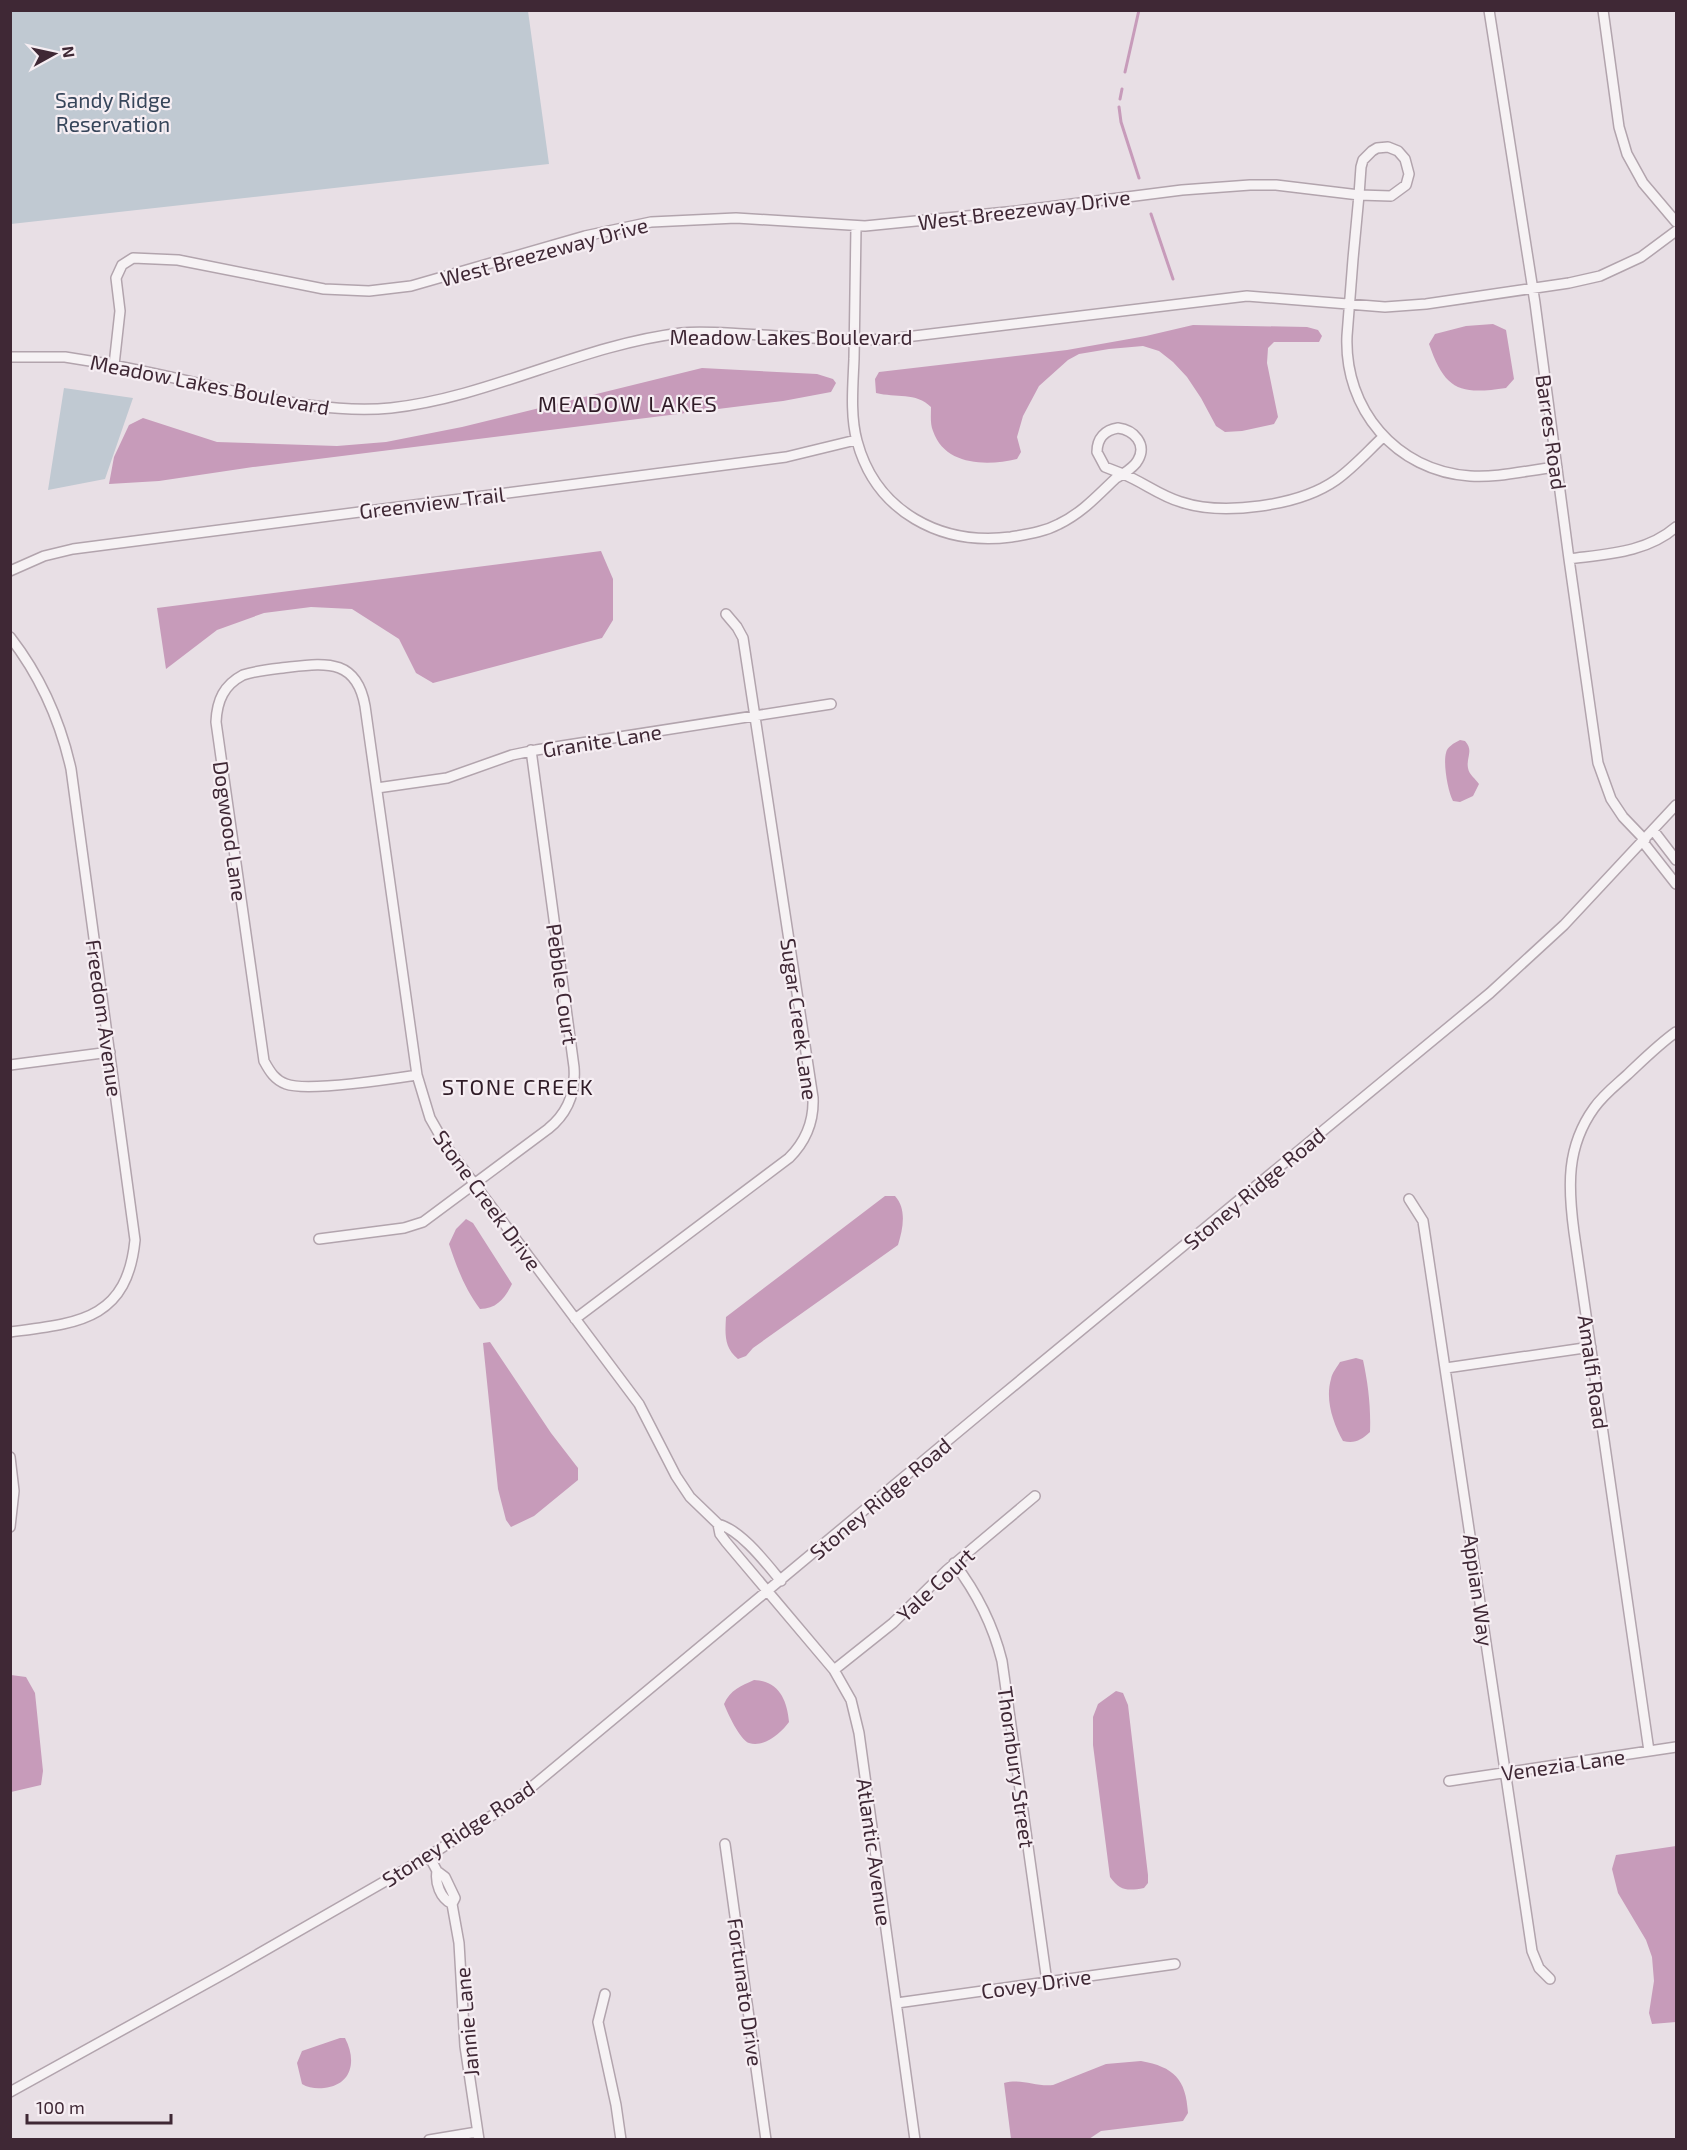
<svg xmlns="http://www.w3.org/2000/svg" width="1687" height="2150" font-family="'Exo 2',sans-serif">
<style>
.green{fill:#c0c9d2}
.water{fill:#c79bba}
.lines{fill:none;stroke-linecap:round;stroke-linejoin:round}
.stream{stroke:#c79bba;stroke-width:3}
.minor-casing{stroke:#b2a4ad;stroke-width:12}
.minor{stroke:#f6f2f4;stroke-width:9}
.labels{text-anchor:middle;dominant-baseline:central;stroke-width:4.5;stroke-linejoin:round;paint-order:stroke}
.park-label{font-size:21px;fill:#36455a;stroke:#f6eef3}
.street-label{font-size:21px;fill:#3f2835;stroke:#f6eef3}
.neighbourhood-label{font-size:22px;letter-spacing:1.5px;fill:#2f1b26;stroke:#f6eef3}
</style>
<rect width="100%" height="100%" fill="#e8dfe5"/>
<path class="green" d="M10,11H528L549,164L11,224Z
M64,388L133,398L105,479L48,490Z"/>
<path class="water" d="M1493,324L1506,330L1514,379L1506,388C1459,395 1445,390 1429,344L1435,334L1466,326Z
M1193,325L1307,327L1318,330L1322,336L1319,342H1274L1268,348L1267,363L1278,417L1274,424L1242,431L1225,432L1216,426L1201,398L1187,377L1173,362L1159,351L1143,346L1109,349L1079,354L1068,360L1039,386L1023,416L1017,437L1021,452L1017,459C987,466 945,466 933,431C930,424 931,415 931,407C916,392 896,398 876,393L875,379L879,372L1067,350L1146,336Z
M702,368L817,374L833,379L836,383L831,392L783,401L253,467L159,481L109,484L114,457L129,425L143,418L217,442L337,446L386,442L462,427Z
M601,551L613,579V620L602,638L433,683L416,673L399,639L352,609L311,607L264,613L217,630L166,669L157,608Z
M1460,740L1465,741C1474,751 1466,757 1468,768C1469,775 1476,779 1479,784L1473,796L1460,802L1453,801C1448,792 1443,764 1446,753C1447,747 1454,743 1460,740Z
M885,1196H895C907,1209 903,1229 898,1245L753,1348L746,1356L738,1359C724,1348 725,1334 726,1317Z
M466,1219L473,1223L512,1284C505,1298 497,1309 480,1309C465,1289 457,1268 449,1244L456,1229Z
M490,1342L551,1433L578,1468V1480L534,1516L511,1527L506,1520L498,1489L483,1343Z
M1356,1358L1363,1360C1368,1383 1371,1407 1370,1432C1361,1440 1355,1444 1343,1441C1333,1423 1325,1400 1331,1379C1332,1373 1337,1367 1340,1362Z
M11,1675L26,1677L35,1693L43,1771L41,1785L11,1792Z
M754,1680C779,1681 787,1700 789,1722C781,1733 764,1748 749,1743C740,1740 727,1712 724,1704C730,1690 741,1686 754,1680Z
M1116,1691L1123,1693L1128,1705L1148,1875V1883L1144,1888C1128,1891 1120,1891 1110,1877L1093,1745V1717L1098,1704Z
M1676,1846V2022L1652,2024L1649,2013L1654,1981L1652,1957L1646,1940L1618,1893L1612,1869L1616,1855Z
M340,2038H345C357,2061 352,2085 324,2088C317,2089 308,2088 302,2084L297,2063L302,2051Z
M1141,2061C1174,2067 1186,2079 1188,2113L1183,2121L1101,2131L1089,2139H1011L1004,2083C1022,2078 1036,2087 1053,2085L1106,2064Z"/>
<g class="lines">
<path class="stream" d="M1125,72L1139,10
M1120,99L1122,89
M1119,107L1121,122L1139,178
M1151,214L1173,279"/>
<g class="minor-casing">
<path id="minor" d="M1489,10L1535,303L1569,559L1598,763L1611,799L1623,817L1645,840
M1603,10L1619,127L1627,154L1643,183L1676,222
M856,227C855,271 855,315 854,359C853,385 850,415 857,441C876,512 941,546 1011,537C1028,534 1044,532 1059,524C1082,513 1098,495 1116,478L1123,474C1143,482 1160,496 1181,502C1223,516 1299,506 1336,480C1353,468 1368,451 1383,437
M10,357H65L96,362C142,370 187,381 233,391C285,402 338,413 391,408C490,397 581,345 681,333C702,331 723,333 744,334C792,336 841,342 889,339L1247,296L1385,307L1426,304L1569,283L1600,276L1641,257L1676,231
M114,365L120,311L116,278L122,265L133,258L178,260L324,289L369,291L411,286L585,236L651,222L736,218L865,226L1017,211L1182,190L1250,185H1276L1359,195L1391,196L1406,185L1409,174L1405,159L1398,151L1388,147L1377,148L1372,151L1363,160L1361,167L1359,195L1353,259L1347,336C1344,409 1396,471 1470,476C1498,478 1528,470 1557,467
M1118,428C1134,430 1147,444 1138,460C1135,466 1129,470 1123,474L1105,467L1097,452C1097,438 1105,430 1118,428Z
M1569,559C1606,554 1646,553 1676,527
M10,571L44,556L73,549L786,457L856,440
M10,637C41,677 60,720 71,769L135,1240C127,1321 77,1323 10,1332
M377,788L447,778L512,755L536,750L831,704
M1653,830L1676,860
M1643,842L1676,884
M10,1065L110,1052
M417,1075C391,1079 307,1092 286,1084C275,1080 270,1072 264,1061L216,722C217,700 224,685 243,675C258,670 275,669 290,667C329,662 357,661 365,706L417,1075L430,1118L446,1146L639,1404L676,1476L690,1497L718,1524
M1409,1199L1423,1221L1532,1951L1539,1968L1550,1979
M319,1239L404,1228L423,1222L548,1129C568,1113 576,1093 574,1067L531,750
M575,1319L789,1158C806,1141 814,1122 813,1098L743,638L737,627L726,614
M1446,1368L1591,1347
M10,1457L14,1491L10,1527
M954,1563C977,1593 993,1625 1002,1661L1047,1982
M781,1581C766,1563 741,1530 718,1524L720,1534L726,1542L834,1670L851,1700L859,1733L915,2140
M834,1670L893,1623L947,1570L1035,1496
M1649,1751L1574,1232C1568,1187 1566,1147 1594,1108C1603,1095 1616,1085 1627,1075C1643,1060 1659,1044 1676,1032
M1449,1781L1676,1747
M725,1844L766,2140
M429,1856L437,1871L445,1877L455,1898L452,1904L459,1943L465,2046L479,2140
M437,1871C435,1883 440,1898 452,1904
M605,1994L598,2022L616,2105L621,2140
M897,2003L1175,1964
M10,2092L227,1972L429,1856L516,1800L994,1402L1490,993L1564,925L1676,805
M429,2140L477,2132"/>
</g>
<use href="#minor" class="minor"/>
</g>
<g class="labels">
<g class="park-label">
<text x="113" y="99">Sandy Ridge<tspan x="113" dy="24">Reservation</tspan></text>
</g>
<g class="street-label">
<text transform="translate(1024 209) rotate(-7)">West Breezeway Drive</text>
<text transform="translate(544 251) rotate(-15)">West Breezeway Drive</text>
<text x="791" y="336">Meadow Lakes Boulevard</text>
<text transform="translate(210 384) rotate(11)">Meadow Lakes Boulevard</text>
<text transform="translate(1552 432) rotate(82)">Barres Road</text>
<text transform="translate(432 502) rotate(-7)">Greenview Trail</text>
<text transform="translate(602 740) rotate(-9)">Granite Lane</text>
<text transform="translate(231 831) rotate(82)">Dogwood Lane</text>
<text transform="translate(563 984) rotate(82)">Pebble Court</text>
<text transform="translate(105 1018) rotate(82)">Freedom Avenue</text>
<text transform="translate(800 1019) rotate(82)">Sugar Creek Lane</text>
<text transform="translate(1254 1188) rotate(-40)">Stoney Ridge Road</text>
<text transform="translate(488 1200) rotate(54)">Stone Creek Drive</text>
<text transform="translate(1594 1372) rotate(82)">Amalfi Road</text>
<text transform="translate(880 1498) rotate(-40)">Stoney Ridge Road</text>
<text transform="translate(935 1584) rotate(-43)">Yale Court</text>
<text transform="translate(1479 1590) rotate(82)">Appian Way</text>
<text transform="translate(1563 1764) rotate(-8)">Venezia Lane</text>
<text transform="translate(1017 1767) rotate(82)">Thornbury Street</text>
<text transform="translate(458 1833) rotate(-33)">Stoney Ridge Road</text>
<text transform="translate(875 1852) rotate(82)">Atlantic Avenue</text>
<text transform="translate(1036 1983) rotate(-8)">Covey Drive</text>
<text transform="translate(746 1992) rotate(82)">Fortunato Drive</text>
<text transform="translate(466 2022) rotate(-95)">Jannie Lane</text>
</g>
<g class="neighbourhood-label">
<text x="628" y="403">MEADOW LAKES</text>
<text x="518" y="1086">STONE CREEK</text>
</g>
</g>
<rect width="1687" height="2150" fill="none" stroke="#3f2835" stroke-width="24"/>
<g transform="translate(54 54) rotate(82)" stroke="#f6eef3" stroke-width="4.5" paint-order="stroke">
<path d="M0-4.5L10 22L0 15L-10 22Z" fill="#3f2835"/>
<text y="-9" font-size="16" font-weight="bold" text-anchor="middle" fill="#3f2835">N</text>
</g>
<path d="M27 2114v9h144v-9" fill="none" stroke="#3f2835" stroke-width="3"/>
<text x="36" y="2114" font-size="18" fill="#3f2835" stroke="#f6eef3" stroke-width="4.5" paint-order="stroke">100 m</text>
</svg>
